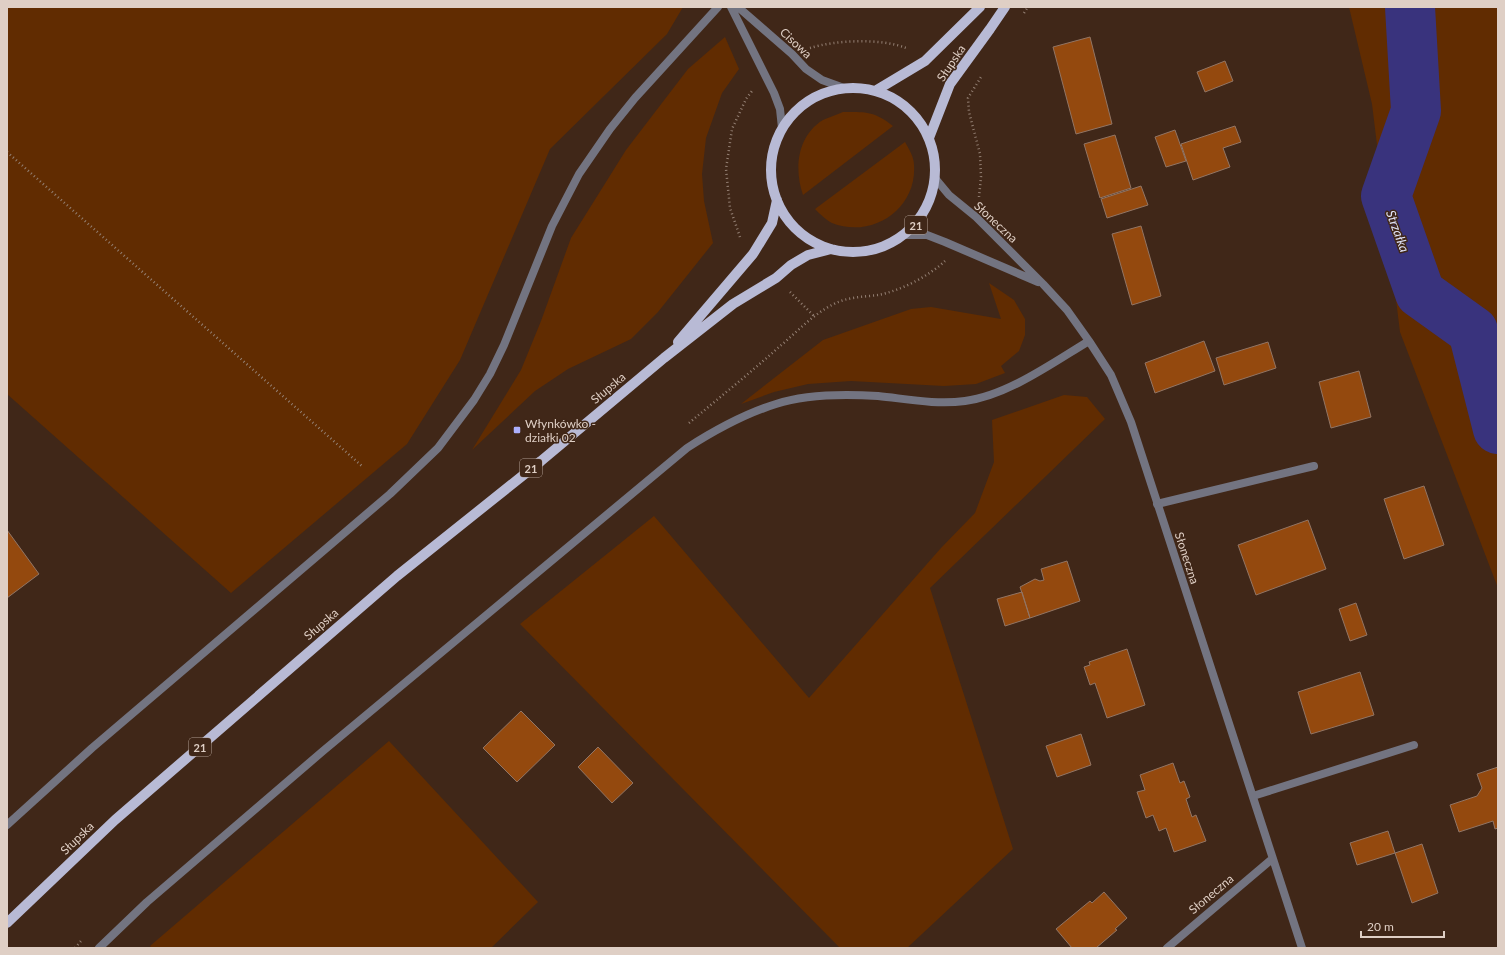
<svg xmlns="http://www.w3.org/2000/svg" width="1505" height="955" font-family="Lato,sans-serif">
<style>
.green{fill:#612c01}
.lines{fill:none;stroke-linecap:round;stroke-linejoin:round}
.river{stroke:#39337d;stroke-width:50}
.building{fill:#94490e;stroke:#927564}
.path{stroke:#948074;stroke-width:2.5;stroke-dasharray:1 3;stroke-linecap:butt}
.lane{stroke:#737481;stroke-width:8}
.street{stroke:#737481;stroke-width:8}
.primary{stroke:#b8bad5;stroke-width:10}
.poi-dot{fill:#acaffb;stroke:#402718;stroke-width:1.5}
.labels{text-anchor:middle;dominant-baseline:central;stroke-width:3;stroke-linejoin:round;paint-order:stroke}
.shield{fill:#402718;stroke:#af9d91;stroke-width:1}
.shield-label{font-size:11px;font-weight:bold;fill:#dfcfc5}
.street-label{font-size:12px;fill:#dfcfc5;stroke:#402718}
.poi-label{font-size:12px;fill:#dfcfc5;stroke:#402718;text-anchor:start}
.water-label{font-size:13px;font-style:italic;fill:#dee0f6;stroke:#402718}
</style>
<rect width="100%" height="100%" fill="#402718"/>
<path class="green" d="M7,7H683L667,34L550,149L460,360L407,444L231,593L7,394Z
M1349,7H1498V588L1400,332L1372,104Z
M725,37L739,69L722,93L706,138L702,174L704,201L713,243L658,312L631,339L568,369L535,391L472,450L521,370L541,321L571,238L626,150L688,69Z
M843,112C866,112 874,111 893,126L803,195C794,169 797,136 823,120C829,117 837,115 843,112Z
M905,142C909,149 914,157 914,165C917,209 872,239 832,223C826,220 820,214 815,209Z
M989,283L1014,300L1025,319V335L1019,351L1001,366L1005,373L976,384L944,386L851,381L808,384L774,392L741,404L823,340L911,309L931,307L1001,319Z
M1064,395L1087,397L1105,419L930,588L1013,849L907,948H840L520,624L654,516L809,698L941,548L975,513L994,462L992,420Z
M389,741L538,902L491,948H152L150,946Z"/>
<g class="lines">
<path class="river" d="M1410,7L1416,111L1386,196L1420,293L1473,331L1498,429"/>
</g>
<path class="building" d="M1090,37L1112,124L1076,134L1053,47Z
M1225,61L1233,81L1205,92L1197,72Z
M1235,126L1241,142L1223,148L1230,167L1193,180L1181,144Z
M1175,130L1186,161L1166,167L1155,137Z
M1115,135L1131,188L1100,198L1084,144Z
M1141,186L1148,205L1107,218L1101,199Z
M1141,226L1161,296L1132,305L1112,234Z
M1204,341L1215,371L1155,393L1145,363Z
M1268,342L1276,368L1224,385L1216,358Z
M1359,371L1371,417L1331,428L1319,382Z
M1424,486L1444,545L1404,559L1384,499Z
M1308,520L1326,569L1256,595L1238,545Z
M7,530L39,574L7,598Z
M1067,561L1080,601L1030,618L1020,587L1035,579L1040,581L1044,580L1041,569Z
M1022,592L1030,618L1005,626L997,599Z
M1356,603L1367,635L1350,641L1339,609Z
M1127,649L1145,705L1107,718L1095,683L1090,685L1084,667L1090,665L1089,662Z
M1360,672L1374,715L1311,734L1298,692Z
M521,711L555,745L517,782L483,748Z
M1081,734L1091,765L1057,777L1046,746Z
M598,747L633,783L612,803L578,767Z
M1173,763L1180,783L1184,781L1190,797L1186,799L1192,817L1196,815L1206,841L1174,852L1166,828L1159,831L1153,815L1146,818L1137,792L1145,790L1140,775Z
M1498,767V828L1495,829L1493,821L1459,832L1450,805L1477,796L1482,788L1477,774Z
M1388,831L1395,853L1357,865L1350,843Z
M1422,844L1438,893L1412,903L1395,853Z
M1104,892L1127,918L1115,929L1117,930L1096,948H1072L1056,929L1090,901L1092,903Z"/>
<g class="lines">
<path class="path" d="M1024,13L1028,7
M810,48C836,40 881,38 906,48
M7,152L363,467
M979,197L981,177L980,154L969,112L968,98L981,77
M740,237L730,208L726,169L732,129L746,99L752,91
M790,292L814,316
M689,423C719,398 750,373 779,347C797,332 813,314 834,304C847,297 863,297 878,295C900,291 929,276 945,261
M75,948L81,941"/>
<path class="lane" d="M1157,504L1314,466
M1253,796L1414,745"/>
<path class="street" d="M731,7L774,93L780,109L782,128
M738,7L792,54L806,69L822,80L844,88
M934,177L949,195L976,217L1043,284L1067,310L1089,341L1111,375L1131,422L1302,948
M905,235H927L945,242L1038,282
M7,825L92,748L390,494L438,448L474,400L490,374L504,345L552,226L579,174L610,129L635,98L718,7
M99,948L147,902L323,751L687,448C715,430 744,414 776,404C806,394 846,394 878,396C907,399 936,405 965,401C1007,396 1054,362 1089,341
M1167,948L1272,859"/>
<path class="primary" d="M771 170a82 82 0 1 1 164 0a82 82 0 1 1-164 0Z
M875,91L925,61L980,7
M929,138L950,84L990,29L1005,7
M678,342L753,254L772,223L777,200
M7,923L115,820L397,576L541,461L664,358L733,304L776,278L791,265L808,255L831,249"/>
</g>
<rect class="poi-dot" x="513" y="426" width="8" height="8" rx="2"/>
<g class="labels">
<g class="shield">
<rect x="905" y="216" width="22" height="18" rx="3"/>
<rect x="520" y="459" width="22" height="18" rx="3"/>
<rect x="189" y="738" width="22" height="18" rx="3"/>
</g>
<g class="shield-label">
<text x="916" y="225">21</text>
<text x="531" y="468">21</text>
<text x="200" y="747">21</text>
</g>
<g class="street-label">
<text transform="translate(796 43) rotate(43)">Cisowa</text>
<text transform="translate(951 63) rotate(-56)">Słupska</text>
<text transform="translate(996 222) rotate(43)">Słoneczna</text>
<text transform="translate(608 388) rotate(-40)">Słupska</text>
<text transform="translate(1187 558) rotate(72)">Słoneczna</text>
<text transform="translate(321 624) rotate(-41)">Słupska</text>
<text transform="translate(77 838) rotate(-44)">Słupska</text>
<text transform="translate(1211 894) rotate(-40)">Słoneczna</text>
</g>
<g class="poi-label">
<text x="525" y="423">Włynkówko -<tspan x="525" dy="14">działki 02</tspan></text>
</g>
<g class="water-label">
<text transform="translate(1398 231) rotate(70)">Strzałka</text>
</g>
</g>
<rect width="1505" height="955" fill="none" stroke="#dfcfc5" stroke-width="16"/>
<path d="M1361 931v6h83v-6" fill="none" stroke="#dfcfc5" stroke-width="2"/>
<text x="1367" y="931" font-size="12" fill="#dfcfc5" stroke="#402718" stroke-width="3" paint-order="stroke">20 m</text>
</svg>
